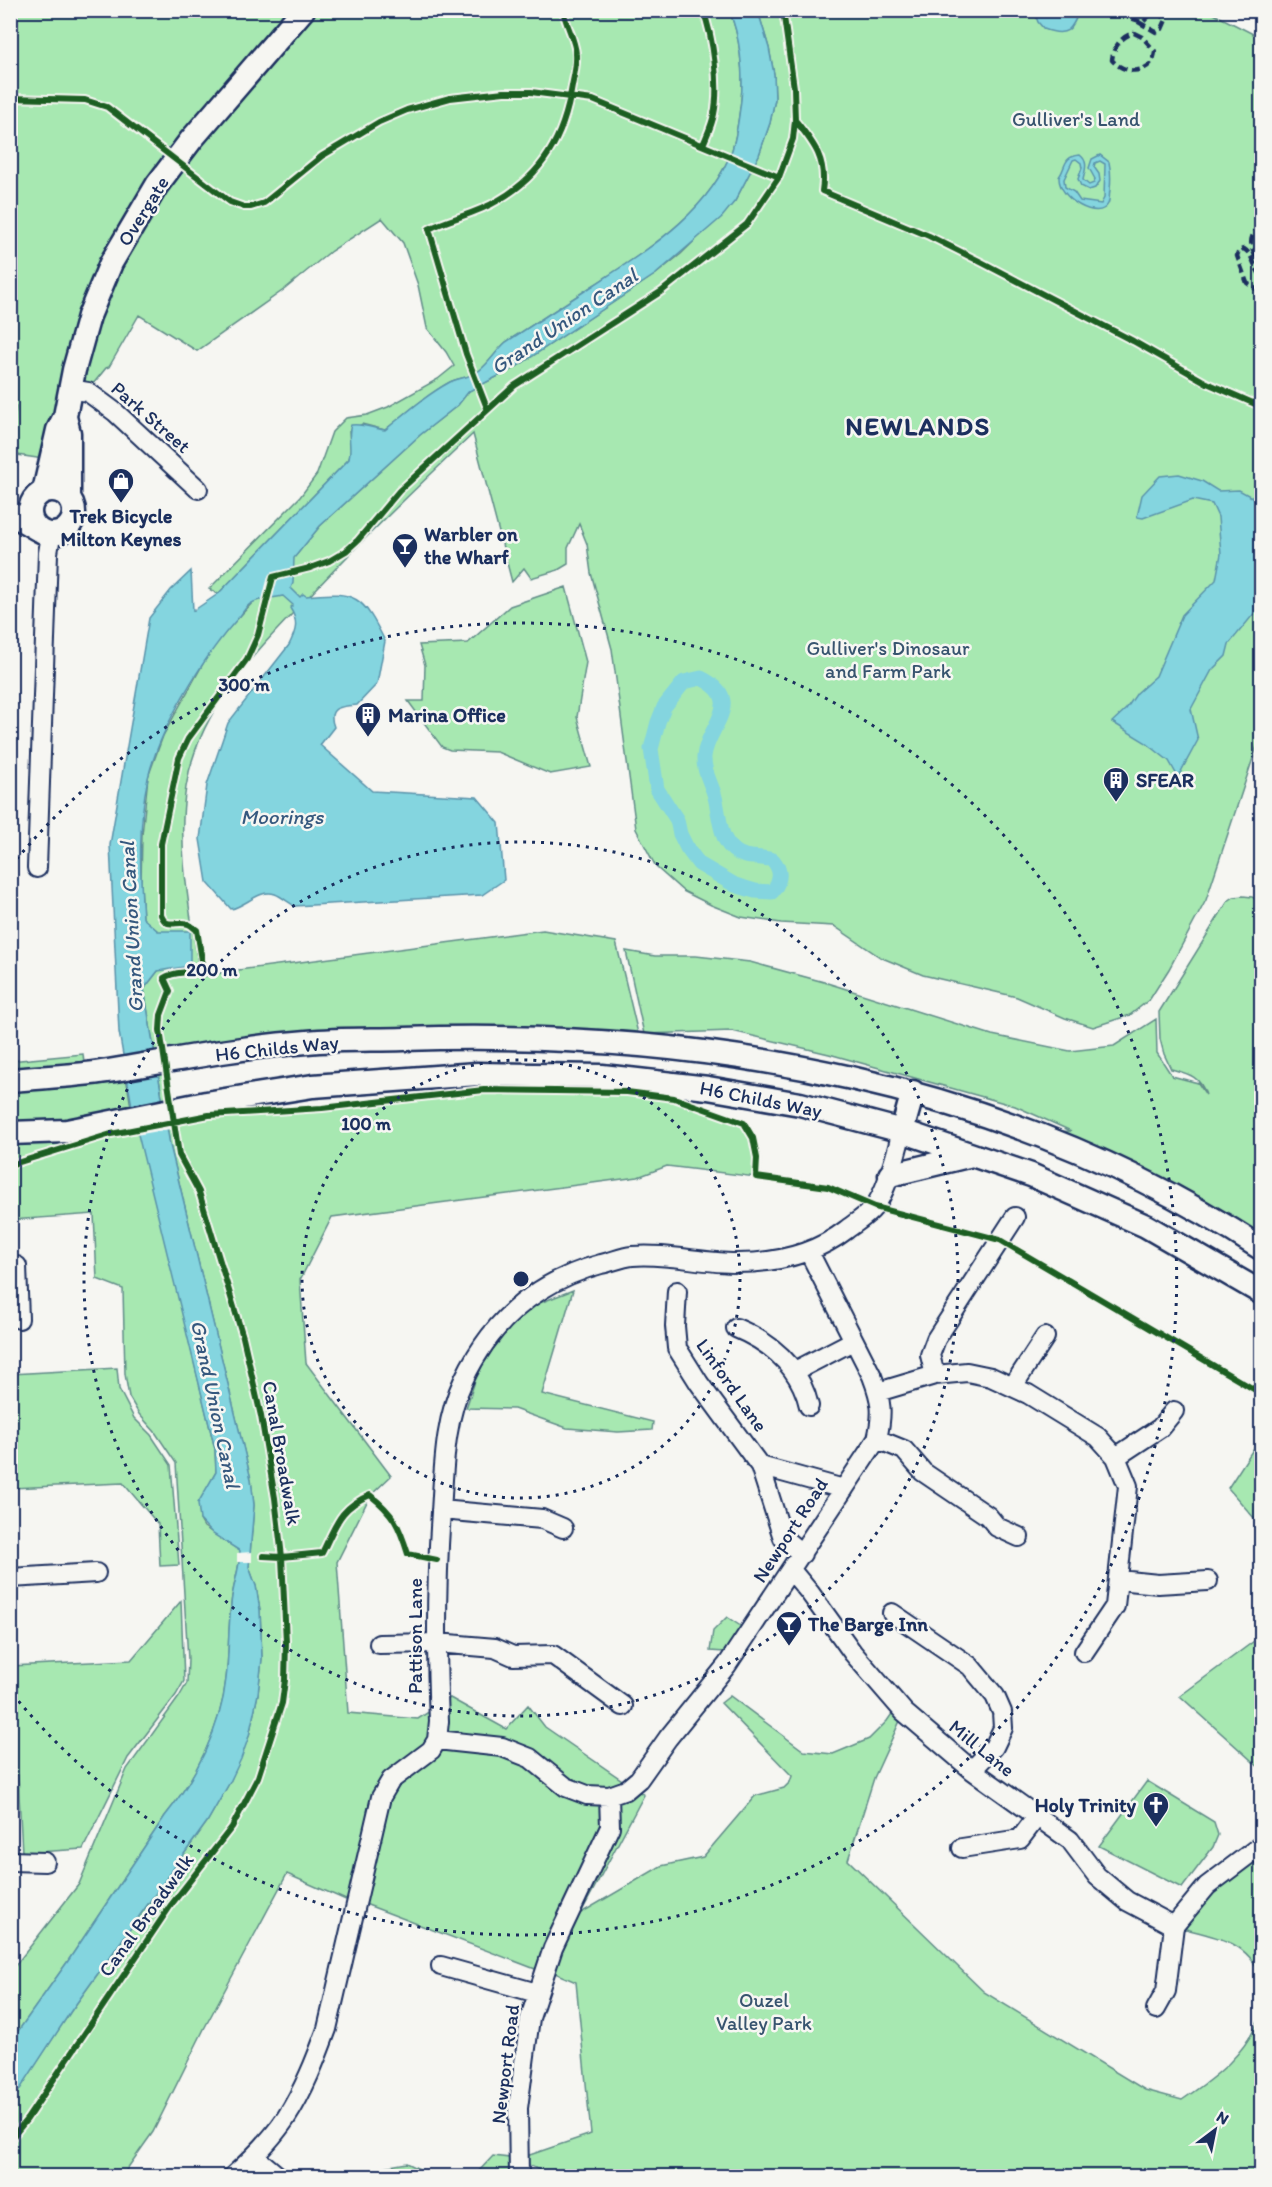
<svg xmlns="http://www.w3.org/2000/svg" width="1272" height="2187" font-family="Itim,sans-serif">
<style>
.green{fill:#a7e8b1;stroke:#618c88;stroke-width:1.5}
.water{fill:#84d5df;stroke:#5a93ab;stroke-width:1.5;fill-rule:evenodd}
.pier{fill:#f6f6f2}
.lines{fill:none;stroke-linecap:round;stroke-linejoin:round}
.canal{stroke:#84d5df;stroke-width:15}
.minor-casing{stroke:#1b2f5e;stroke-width:22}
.tertiary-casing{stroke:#1b2f5e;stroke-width:27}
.minor{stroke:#f6f6f2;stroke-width:18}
.tertiary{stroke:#f6f6f2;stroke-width:22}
.rail{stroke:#1b2f5e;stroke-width:4.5;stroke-dasharray:9 4.5;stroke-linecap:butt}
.cycleway-casing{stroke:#f6f6f2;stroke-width:10}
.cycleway{stroke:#1b5e20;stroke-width:6}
.ring{fill:none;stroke:#1b2f5e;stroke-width:3;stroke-dasharray:3 6}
.labels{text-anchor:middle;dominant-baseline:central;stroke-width:5;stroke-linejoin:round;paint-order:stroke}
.park-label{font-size:20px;fill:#37546f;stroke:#f6f6f2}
.street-label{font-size:20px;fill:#1b2f5e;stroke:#f6f6f2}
.poi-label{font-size:20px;font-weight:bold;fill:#1b2f5e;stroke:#f6f6f2;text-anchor:start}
.water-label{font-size:21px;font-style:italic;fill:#35587e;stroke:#f6f6f2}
.district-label{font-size:26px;font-weight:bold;letter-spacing:1.5px;fill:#1b2f5e;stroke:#f6f6f2}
.centre{fill:#1b2f5e;stroke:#f6f6f2;stroke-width:3}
.ring-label{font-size:18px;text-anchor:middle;font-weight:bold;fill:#1b2f5e;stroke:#f6f6f2;stroke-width:5;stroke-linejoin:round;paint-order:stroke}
</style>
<rect width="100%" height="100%" fill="#f6f6f2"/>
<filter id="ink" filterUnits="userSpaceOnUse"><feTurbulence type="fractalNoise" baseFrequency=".0167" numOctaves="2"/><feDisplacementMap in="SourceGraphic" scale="12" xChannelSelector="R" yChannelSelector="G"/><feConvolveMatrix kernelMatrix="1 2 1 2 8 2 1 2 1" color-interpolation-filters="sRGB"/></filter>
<g filter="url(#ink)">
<path class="green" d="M10,11H729C740,34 744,75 741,100C739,117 737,134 732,150C709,213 647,250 594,285C565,304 535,323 506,342C496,351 490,362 480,370C471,378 460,377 450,382C426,395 406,414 385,430L362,424L349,431L351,451L349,459L218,594L209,589L300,497L317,474L332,432L346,418L367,415L388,407L438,379L454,366L446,352L427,328L418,285L403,243L382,218L331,251L285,289L197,351L139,315L109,367L106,368L72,410L50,460L11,454L16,407L10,401Z
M758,11H1208L1261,38V734L1206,900L1169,969L1150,999L1130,1015L1093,1027L1065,1018L1017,997L923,975L880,957L834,926L781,923L741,917L711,905L683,891L656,867L636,829L612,649L591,573L587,544L579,524L568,548V564L558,570L531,578L524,568L512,582L473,434C420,484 368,534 318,587C263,645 199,704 186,787C176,849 191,915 200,977L231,971L543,930L616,942L641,1046L479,1036L165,1060L173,1122L209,1115L322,1108L484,1090L627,1092L674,1098L744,1123L753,1138L757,1158L756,1177L667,1166L638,1177L332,1217L300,1280L306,1363L391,1476L370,1496L337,1562L348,1713L418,1719L450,1698L506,1729L528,1705L545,1727L644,1795L581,1913L661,1866L703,1857L755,1796L784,1788L790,1782L792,1776L721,1703L730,1696L804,1751L833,1754L869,1739L887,1721L898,1705L904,1712L874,1778L848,1860L984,1992L1145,2090L1182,2100C1217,2076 1245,2055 1261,2015V2176H551L519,2160V2176H464L477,2173L493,2156L518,2159L591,2134L576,1982L550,1971L578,1918L538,1970L357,1901L355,1904L287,1874L205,2027L153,2132L122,2176H11L10,2103L71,2011L207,1822L230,1782L249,1736L258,1694L262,1658L260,1610L256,1586L249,1567L254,1505L251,1480L170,1145L144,989L158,971V931L143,919L141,885L142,835L148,777L163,736L209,653L229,628L298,553L320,526L420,435L458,405L469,391L516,367L656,274L681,254L735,201L759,155L770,123L775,99L774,74L769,48Z
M566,587L586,662L577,717L591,767L550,774L497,752L450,750L442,747L408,701H424L425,665L419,645L468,643L510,606Z
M1243,896L1252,897L1262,902L1261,1249L1035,1132L1071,1131L1015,1106L829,1054L732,1031L644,1034L626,951L655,956H696L750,962L824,982L992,1035L1070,1051L1114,1046L1156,1019L1157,1053L1172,1076L1198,1083L1206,1095C1200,1076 1189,1074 1171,1069L1164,1054L1160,1039L1159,1012L1228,901L1234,897Z
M83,1054L84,1063L11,1072L10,1061Z
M126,1077L131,1107C91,1117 52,1124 11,1123L10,1089Z
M133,1119L139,1133L215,1449L216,1472L199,1503L200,1520L204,1527L240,1551C240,1570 232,1587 231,1605C228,1630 229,1655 226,1679C221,1728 195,1779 165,1816L68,1961L11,2041V1971L79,1884L127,1769L179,1697L187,1683L188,1659L176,1463L155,1432L139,1414L129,1397L125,1374L123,1289L97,1279L94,1214L11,1220V1133Z
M573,1290L542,1394L653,1422L652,1430L618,1432L567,1428L514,1409L466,1408L479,1369L497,1336L532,1306Z
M117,1368L119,1389L134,1418L151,1435L171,1465L179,1565L160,1566L158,1524L123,1483L11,1488V1374Z
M1261,1437V1526L1228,1488Z
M181,1601L184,1681L176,1695L128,1758L83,1849L22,1853L18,1775H11V1666L131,1660Z
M727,1617L742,1627L739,1637L725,1652L710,1651L713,1631Z
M1261,1636V1769L1180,1696Z
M1147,1781L1214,1822L1218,1835L1213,1847L1182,1888L1099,1846Z
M1261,1843V1976C1246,1938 1210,1936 1174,1926Z
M407,2163L433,2176H369L384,2167Z"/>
<path class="water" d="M729,11H758L769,48L774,74L775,99L770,123L759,155L735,201L722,217L656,274L516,367L469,391L458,405L420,435L320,526L294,558L293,583L291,588L300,597L303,594L306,596C357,590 363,597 385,641L377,684L357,705C342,706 326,706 334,727L320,745L372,791L477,797L499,823L504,880L482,895L295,906C289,903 281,896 275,894C259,889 246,906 231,909L207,882L200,839L207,785L228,723L289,645C296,631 299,622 290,608L293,605L283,596C275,598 257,599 252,603C247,605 243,612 240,616C205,654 160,727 148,778C138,823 140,872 143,918L158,931H190V966L158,971L144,989L170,1145L251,1479L254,1505L249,1567L256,1586L260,1610L262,1659L258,1694L249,1736L241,1759L230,1782L207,1822L71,2011L11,2103V2041L68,1961L165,1816C195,1779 221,1728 226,1679C229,1655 228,1630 231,1605C232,1587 240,1570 240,1551L213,1534L200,1520L198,1503L216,1472L215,1449L134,1118L119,1032L110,845L149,618L171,590L191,571L193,611L218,594L349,459C352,447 347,436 351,425C364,423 373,429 385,430C406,413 426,395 450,382C460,377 471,378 480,370C490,362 496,351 506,342C535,323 565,304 594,285C647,250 709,213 732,150C737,134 739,117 741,100C744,75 740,34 729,11Z
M1034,11V10L1079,11C1072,29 1068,38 1044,29L1038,22Z
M1080,155C1089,162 1085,170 1083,180L1089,185L1094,183L1095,179L1089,168L1092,159L1100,155L1109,162C1111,171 1111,180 1110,190C1109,194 1110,200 1108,204C1099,222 1058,199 1059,177C1067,166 1062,157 1080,155ZM1073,160L1076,159L1081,163L1082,168L1078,179L1081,186L1089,190L1095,188L1100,181L1099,174L1094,167L1095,163L1100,161L1105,164L1104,198L1101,204L1080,201L1074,192L1065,187L1064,179Z
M1179,474L1202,481L1218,491L1239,490L1261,502V605L1229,644L1226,656L1212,670L1191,709L1198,740L1178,777L1169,761L1145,742L1112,722L1126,709L1137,693L1156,676L1182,615L1216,580L1221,554L1218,517L1212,504L1193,500L1143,518L1137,517L1142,495L1160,476Z"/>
<path class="pier" d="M476,369L484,386L476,390L469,373Z
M166,1104L170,1129L136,1135L132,1119Z
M252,1552V1562H237V1553Z"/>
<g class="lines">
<path class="canal" d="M701,678C748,701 706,727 704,757C703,772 712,784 715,797C721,819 718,848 745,856C754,858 764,857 773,860C782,871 781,881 772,892L755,891L735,885L699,864L687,848L680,834L677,820L657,789L651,749L658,722L664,707L684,682Z"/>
<g class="minor-casing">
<path id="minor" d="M70,389L88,392L115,412L198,489
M37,868L48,553L51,535
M17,1266L19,1319
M677,1291L675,1326L677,1348L699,1383L760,1466L783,1538L802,1554
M736,1328C772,1343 800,1367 809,1406
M795,1371L853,1341
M935,1375L930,1355L936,1339L1015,1217
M1013,1386L1045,1337
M878,1392L935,1375L967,1372L991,1377L1028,1394L1098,1437L1116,1457L1128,1486L1115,1606L1084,1652
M877,1439L904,1450L923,1472L988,1516L997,1527L1019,1537
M1116,1457L1160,1428L1174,1411
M760,1466L844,1489
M441,1510L542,1519L563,1528
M791,1570L810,1593L853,1653L904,1712L972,1770L1070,1840L1097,1876L1127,1901L1174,1926L1207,1886L1260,1846
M10,1578L96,1573
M1119,1580L1158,1584L1208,1581
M892,1613L970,1666L995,1696L1002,1712L1003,1728L994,1747L972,1770
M379,1644L437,1643L495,1648L513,1656L553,1655L623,1706
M437,1740L502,1747L530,1758L566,1787L587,1795L609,1796L626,1790L639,1779L668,1738L727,1665L877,1439C883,1413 882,1402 872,1376L809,1252
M962,1848L1020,1839L1036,1818
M10,1861L45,1862
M441,1966L537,1993
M1156,2009L1166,1991L1174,1926
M254,2156L278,2176
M233,2176C252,2159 272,2139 286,2118C304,2090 316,2059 327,2029L381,1797L391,1780L431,1750L437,1740L439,1721C436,1651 436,1582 441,1512C444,1467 444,1421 464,1379C492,1320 538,1281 601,1264C611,1262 622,1257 632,1256C667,1253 701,1263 736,1263C776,1263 815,1254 846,1230C855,1223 867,1216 874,1207C887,1192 897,1151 902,1131
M519,2176L518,2108L530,2018L553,1948L610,1827L609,1796"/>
</g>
<g class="tertiary-casing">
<path id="tertiary" d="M65,417L69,433V497
M30 512a22 22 0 1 1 44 0a22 22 0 1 1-44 0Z
M44,491L58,430L65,416L74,370L89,316L111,263L157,185L191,140L303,10
M10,513L37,529
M10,1080C43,1077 76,1076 108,1071C174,1060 240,1047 307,1042C339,1039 372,1040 404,1039C704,1029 1007,1082 1262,1249
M902,1131L913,1092
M10,1133L67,1131L206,1103L313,1086L477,1074L602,1076L708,1088L800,1104L902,1131L1031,1175L1146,1226L1262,1293
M890,1175L972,1155"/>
</g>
<use href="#minor" class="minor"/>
<use href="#tertiary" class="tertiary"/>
<path class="rail" d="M1121,10L1130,18L1143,22L1149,16L1148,10
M1134,10L1135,20L1156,32L1162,29L1166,20L1158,10
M1134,33L1142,37L1155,51C1154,74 1125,76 1112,60C1113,48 1121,36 1134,33Z
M1262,243V247
M1256,257C1248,243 1250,235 1262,223
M1262,276C1253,268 1254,255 1244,249L1239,250L1237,256L1247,283L1262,293"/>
<g class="cycleway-casing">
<path id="cycleway" d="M10,98L85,100L107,107L230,202L244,207H251L264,203L322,156L379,122L407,110L450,98L504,92H531L593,100L779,177
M795,120C814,144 827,159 822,191L929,236L981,262L1133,341L1207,383L1262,407
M703,145C707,135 712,125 714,114C720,86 713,37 703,10
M487,408L466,354L429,229C451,218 476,214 497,201C543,175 564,137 572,86C574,76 577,65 576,54C575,39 566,26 563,10
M10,1165L111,1134L209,1115L322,1108L484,1090L627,1092L674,1098L744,1123L753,1138L757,1158L756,1177L828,1187L875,1207L1000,1240L1262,1394
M263,1556L282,1557L322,1553C336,1525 339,1508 370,1495C394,1514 399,1525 408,1554L437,1560
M10,2140L27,2119L171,1905L232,1827L258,1777L282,1703L285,1680L286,1642L282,1557L275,1498L261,1416L243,1337L199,1192L179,1155L160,1030L161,1015L170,991L164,978C176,969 193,976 203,966L197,930C194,928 191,925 188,924C176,920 167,930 161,915V844L179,758L188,739L247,659L258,635L273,577L310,568L329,561L346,551L358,540L399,491L514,386L662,291L747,224L779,177L793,139L795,120L794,88L783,10"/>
</g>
<use href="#cycleway" class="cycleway"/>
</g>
</g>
<g class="ring">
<circle cx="521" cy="1279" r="219"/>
<circle cx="521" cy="1279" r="437"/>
<path d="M11 866A656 656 0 1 1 11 1692"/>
</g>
<defs>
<g id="shop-pin" transform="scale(1.35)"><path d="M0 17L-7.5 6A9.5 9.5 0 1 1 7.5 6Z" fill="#1b2f5e" stroke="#f6f6f2"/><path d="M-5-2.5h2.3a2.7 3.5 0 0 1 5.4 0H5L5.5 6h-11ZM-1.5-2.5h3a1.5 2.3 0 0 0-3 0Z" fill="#fff"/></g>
<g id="bar-pin" transform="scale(1.35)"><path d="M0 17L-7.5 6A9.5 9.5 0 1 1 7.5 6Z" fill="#1b2f5e" stroke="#f6f6f2"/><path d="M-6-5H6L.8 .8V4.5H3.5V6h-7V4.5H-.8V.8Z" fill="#fff"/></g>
<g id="building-pin" transform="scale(1.35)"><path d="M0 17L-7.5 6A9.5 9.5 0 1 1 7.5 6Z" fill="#1b2f5e" stroke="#f6f6f2"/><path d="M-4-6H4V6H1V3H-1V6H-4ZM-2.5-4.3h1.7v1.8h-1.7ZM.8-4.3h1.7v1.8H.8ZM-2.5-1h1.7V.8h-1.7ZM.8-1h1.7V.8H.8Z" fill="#fff"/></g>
<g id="church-pin" transform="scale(1.35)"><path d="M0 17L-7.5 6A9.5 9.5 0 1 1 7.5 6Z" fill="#1b2f5e" stroke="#f6f6f2"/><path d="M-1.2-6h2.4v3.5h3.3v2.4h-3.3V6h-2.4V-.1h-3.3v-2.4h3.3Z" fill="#fff"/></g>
</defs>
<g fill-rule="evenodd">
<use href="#shop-pin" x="121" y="481"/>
<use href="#bar-pin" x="405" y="546"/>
<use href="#building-pin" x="368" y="715"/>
<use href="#building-pin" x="1116" y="780"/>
<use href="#bar-pin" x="789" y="1624"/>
<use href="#church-pin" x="1156" y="1805"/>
</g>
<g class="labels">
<g class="park-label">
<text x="1076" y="119">Gulliver's Land</text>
<text x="888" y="648">Gulliver's Dinosaur<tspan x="888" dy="23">and Farm Park</tspan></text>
<text x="764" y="2000">Ouzel<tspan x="764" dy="23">Valley Park</tspan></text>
</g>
<g class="street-label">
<text transform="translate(143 211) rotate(-58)">Overgate</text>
<text transform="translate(151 417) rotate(41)">Park Street</text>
<text transform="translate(277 1048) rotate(-6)">H6 Childs Way</text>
<text transform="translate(761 1099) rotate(11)">H6 Childs Way</text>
<text transform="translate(732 1385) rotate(55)">Linford Lane</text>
<text transform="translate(282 1453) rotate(80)">Canal Broadwalk</text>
<text transform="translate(790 1530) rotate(-57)">Newport Road</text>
<text transform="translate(415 1636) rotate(-90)">Pattison Lane</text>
<text transform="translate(982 1748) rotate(39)">Mill Lane</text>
<text transform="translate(146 1915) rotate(-54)">Canal Broadwalk</text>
<text transform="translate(505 2064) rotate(-83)">Newport Road</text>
</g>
<g class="poi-label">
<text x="121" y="516" text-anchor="middle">Trek Bicycle<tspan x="121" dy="23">Milton Keynes</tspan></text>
<text x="424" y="534">Warbler on<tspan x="424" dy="23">the Wharf</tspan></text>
<text x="388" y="715">Marina Office</text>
<text x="1136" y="780">SFEAR</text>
<text x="808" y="1624">The Barge Inn</text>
<text x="1136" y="1805" text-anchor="end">Holy Trinity</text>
</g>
<g class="water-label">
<text transform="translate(564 321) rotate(-34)">Grand Union Canal</text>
<text x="282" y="816">Moorings</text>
<text transform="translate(131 927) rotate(-93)">Grand Union Canal</text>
<text transform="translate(216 1404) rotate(78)">Grand Union Canal</text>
</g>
<g class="district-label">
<text x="918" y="426">NEWLANDS</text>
</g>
</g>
<circle cx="521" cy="1279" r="9" class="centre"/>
<g class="ring-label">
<text x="244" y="691">300 m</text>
<text x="212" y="976">200 m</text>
<text x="366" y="1130">100 m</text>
</g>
<rect width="1272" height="2187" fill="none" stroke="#f6f6f2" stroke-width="36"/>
<rect x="18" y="18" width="1236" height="2151" fill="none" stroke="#1b2f5e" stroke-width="2" filter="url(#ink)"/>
<g transform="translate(1215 2130) rotate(32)" stroke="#f6f6f2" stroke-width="4.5" paint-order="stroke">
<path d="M0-4.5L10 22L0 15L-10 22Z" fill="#1b2f5e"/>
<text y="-9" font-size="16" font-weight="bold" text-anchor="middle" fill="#1b2f5e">N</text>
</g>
</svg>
